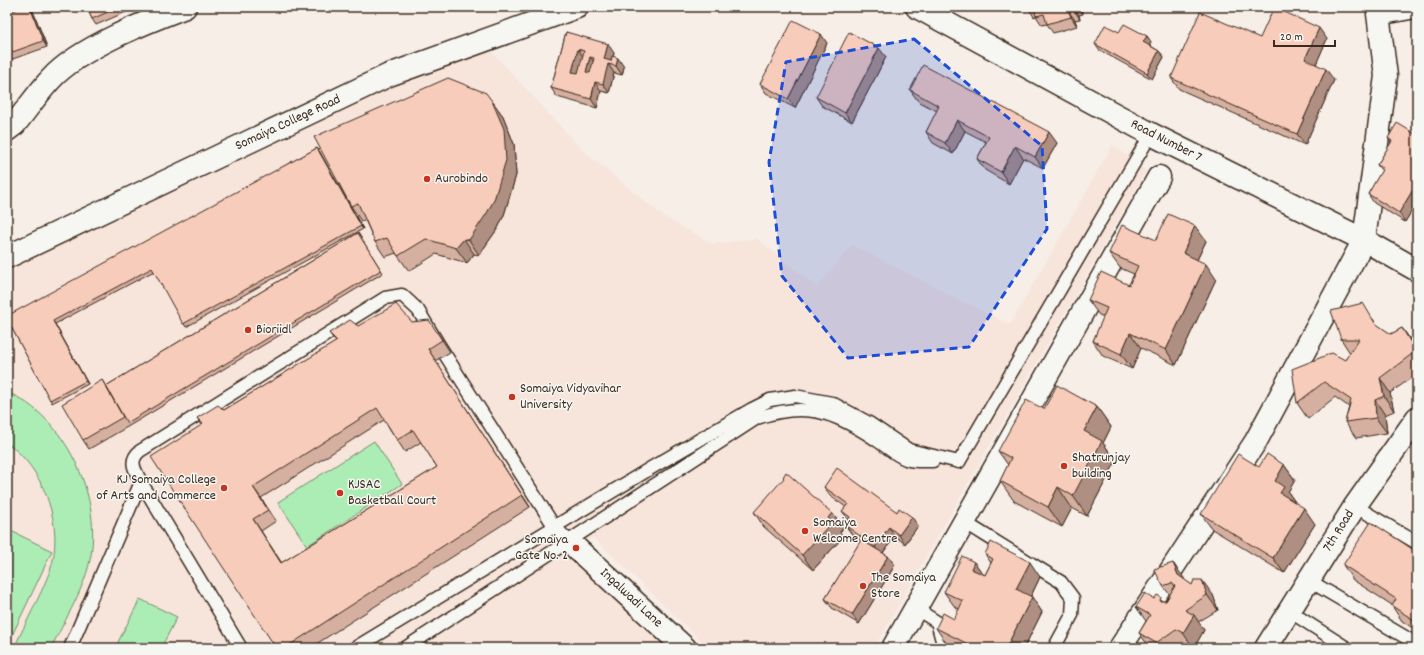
<svg xmlns="http://www.w3.org/2000/svg" width="1424" height="655" font-family="Dekko,sans-serif">
<style>
.built{fill:#f7e4da}
.green{fill:#acedb5;stroke:#748c6a}
.lines{fill:none;stroke-linecap:round;stroke-linejoin:round}
.lane-casing{stroke:#3b2a1e;stroke-width:15}
.street-casing{stroke:#3b2a1e;stroke-width:25}
.secondary-casing{stroke:#3b2a1e;stroke-width:25}
.lane{stroke:#f6f6f2;stroke-width:12}
.street{stroke:#f6f6f2;stroke-width:22}
.secondary{stroke:#f6f6f2;stroke-width:22}
.wall{fill:#d5afa0;stroke:#3b2a1e;fill-rule:evenodd}
.shaded-wall{fill:#ae8f82;stroke:#3b2a1e}
.building{fill:#f8ccba;stroke:#3b2a1e;fill-rule:evenodd}
.marked{fill:#1d4ed8;fill-opacity:0.2;stroke:#1d4ed8;stroke-width:3;stroke-dasharray:8 5;stroke-linejoin:round}
.poi-dot{fill:#c8321e;stroke:#f6f6f2;stroke-width:1.5}
.labels{text-anchor:middle;dominant-baseline:central;stroke-width:3;stroke-linejoin:round;paint-order:stroke}
.street-label{font-size:14px;fill:#3b2a1e;stroke:#f6f6f2}
.poi-label{font-size:14px;fill:#3b2a1e;stroke:#f6f6f2;text-anchor:start}
</style>
<rect width="100%" height="100%" fill="#f6eee7"/>
<filter id="ink" filterUnits="userSpaceOnUse"><feTurbulence type="fractalNoise" baseFrequency=".025" numOctaves="2"/><feDisplacementMap in="SourceGraphic" scale="8" xChannelSelector="R" yChannelSelector="G"/><feConvolveMatrix kernelMatrix="1 2 1 2 8 2 1 2 1" color-interpolation-filters="sRGB"/></filter>
<g filter="url(#ink)">
<path class="built" d="M487,47L585,153L664,217L712,244L757,239L817,287L852,245L1010,325L1113,145L1146,171L874,648H709L593,537L576,548L676,648H7V263L390,82Z"/>
<path class="green" d="M7,392C65,417 101,494 91,555C86,586 65,620 51,648H14C26,622 40,597 50,571C65,528 44,468 7,443Z
M374,441L402,484L307,546L278,502Z
M7,529L52,551L7,646Z
M140,599L177,617L161,648H115Z"/>
<g class="lines">
<g class="lane-casing">
<path id="lane" d="M959,462L1151,134
M1355,506L1417,543
M964,522L1061,582L1073,598L1072,615L1054,648
M1308,580L1417,644
M915,608L937,622L944,648
M1289,611L1347,648
M70,648L141,482
M241,648L141,482C135,470 128,461 140,451L385,298L402,295L418,310L439,345L554,526L576,548
M355,648L651,468L752,409L770,400L795,396L832,403L869,423L909,450L959,462
M405,648L757,418C806,401 834,412 875,439C885,445 895,455 906,459C913,462 925,461 933,461"/>
</g>
<g class="street-casing">
<path id="street" d="M7,130L15,124C27,109 38,93 51,79C79,48 146,22 185,7
M576,548L685,648
M893,648L1159,177
M1120,648L1256,441L1364,240L1386,76L1378,14L1415,7
M1266,648L1355,506L1417,418"/>
</g>
<g class="secondary-casing">
<path id="secondary" d="M917,7L1151,134L1364,240L1417,270
M7,257L389,75L577,7"/>
</g>
<use href="#lane" class="lane"/>
<use href="#street" class="street"/>
<use href="#secondary" class="secondary"/>
</g>
<path class="wall" d="M87,7H132L133,9L96,25L92,19Z
M1028,7H1081L1083,14L1079,15L1080,19L1075,20L1077,26L1053,33L1047,24L1042,25L1036,16L1034,17Z
M33,11L47,47L7,61V13Z
M566,32L614,53L613,57L624,67L622,75L614,73L609,93L601,91L597,108L557,97L551,88Z
M1147,36L1151,42L1149,45L1159,51L1164,57L1152,79L1099,50L1095,44Z
M1260,38L1327,39L1316,64L1334,80L1305,145L1179,89L1171,78Z
M827,43L795,108L766,93L760,84Z
M886,57L852,122L822,106L816,97Z
M910,90L1057,143L1043,168L1023,158L1009,184L985,170L977,159L986,142L965,131L953,154L933,143L926,132L937,111L918,101Z
M492,101L503,116L514,144L516,175L504,215L498,228L479,255L474,254L467,263L436,254L409,271L396,253L385,257L375,242L365,220L361,221L351,206Z
M1417,135V202L1405,222L1374,203L1368,194L1382,171L1377,165L1391,143L1388,138Z
M317,148L363,229L186,327L154,271L55,324L88,384L52,403L7,319Z
M358,233L383,273L129,426L89,449L83,440L102,380L106,386Z
M1156,240L1206,241L1197,260L1216,279L1176,365L1141,348L1132,369L1103,356L1093,341L1104,317L1099,315L1088,300L1129,285L1134,274L1120,268L1109,253Z
M1373,319L1377,325L1391,334L1402,328L1417,350V374L1390,393L1394,411L1385,415L1387,433L1356,438L1345,422L1349,407L1335,397L1308,419L1297,403L1345,360L1350,353L1341,339Z
M412,322L437,332L450,352L435,361L530,507L310,648H276L202,425L197,418L224,410L336,342L329,333L358,326ZM384,420L397,440L405,452L421,442L437,467L281,563L261,531L276,521L261,498Z
M1097,407L1111,427L1103,443L1116,461L1087,516L1072,508L1062,527L1014,501L1000,481L1008,465L998,451L1044,409Z
M1284,465L1295,480L1288,492L1295,502H1294L1315,524L1284,573L1212,529L1201,514Z
M824,487L897,512L918,526L905,544L895,536L883,553L895,565L859,624L832,608L825,599L861,541L851,533L845,525L848,519L842,511L846,507L830,496Z
M754,512L832,513L843,528L840,532L843,537L813,570L764,527Z
M1417,552V631L1402,621L1392,606V605L1353,580L1343,565Z
M985,554L1040,577L1031,596L1042,612L1024,648H956L946,643L936,628L954,619L959,609L955,607L944,592L974,562L983,574L985,575L991,563Z
M1173,563L1184,580L1192,585L1213,595L1218,610L1198,622L1204,630L1194,648L1187,645L1182,648H1150L1139,633L1146,621L1136,607L1154,599L1163,601H1166L1170,595L1163,586Z"/>
<path class="shaded-wall" d="M30,7H31L33,11L47,47L43,41Z
M1073,7L1079,15L1080,19L1074,10Z
M1078,7H1081L1083,14Z
M1069,12L1075,20L1077,26L1071,17Z
M1319,28L1327,39L1313,71L1305,59Z
M821,34L827,43L795,108L788,99Z
M1147,36L1151,42L1148,48L1143,42Z
M608,44L614,53L611,65L608,64L614,73L609,93L603,84L604,59Z
M879,48L886,57L852,122L845,113Z
M578,49L584,58L579,81L572,72Z
M1159,51L1164,57L1152,79L1147,73Z
M590,57L597,66L593,81L586,72Z
M618,58L624,67L622,75L616,66Z
M1326,69L1334,80L1305,145L1297,134Z
M595,82L601,91L597,108L591,99Z
M492,101L503,116L514,144L516,175L504,215L498,228L479,255L469,240Z
M957,120L965,131L953,154L945,143Z
M1049,132L1057,143L1043,168L1035,157Z
M1015,146L1023,158L1009,184L1001,172Z
M317,148L320,152L363,229L361,226Z
M1417,183V202L1405,222L1399,213Z
M1195,226L1206,241L1193,268L1183,253Z
M464,239L474,254L467,263L456,248Z
M1206,264L1216,279L1176,365L1166,350Z
M53,321L55,324L88,384L86,381Z
M1402,328L1413,343L1417,350V352Z
M1130,333L1141,348L1132,369L1121,354Z
M428,349L435,361L530,507L522,495Z
M1380,378L1390,393L1394,411L1384,396Z
M1375,400L1385,415L1387,433L1376,418Z
M1097,407L1111,427L1103,443L1116,461L1087,516L1073,496L1084,431Z
M1284,465L1295,480L1288,492L1295,502L1291,508L1280,493L1275,481Z
M253,487L261,498L276,521L268,510Z
M1058,487L1072,508L1062,527L1048,507Z
M1304,508L1315,524L1284,573L1273,558Z
M832,513L843,528L840,532L843,537L813,570L802,555L828,518Z
M912,517L918,526L905,544L899,535Z
M253,519L261,531L289,574L281,563Z
M889,527L895,536L881,555L875,547Z
M888,556L895,565L859,624L852,615Z
M974,562L985,577L971,569Z
M1030,562L1040,577L1027,604L1016,589Z
M1173,563L1184,578L1188,590L1178,575Z
M1202,580L1213,595L1218,610L1207,595Z
M1032,597L1042,612L1024,648H1006Z
M1194,615L1204,630L1194,648L1183,633Z"/>
<path class="building" d="M22,7H30L43,41L7,54V13Z
M87,7H119L92,19Z
M1034,7H1073L1074,10L1069,12L1071,17L1047,24L1044,14L1036,16Z
M1274,7L1319,28L1305,59L1326,69L1297,134L1171,78L1200,12L1260,38Z
M793,20L821,34L788,99L760,84Z
M1124,24L1147,36L1143,42L1159,51L1147,73L1095,44L1105,25L1119,32Z
M566,32L608,44L604,59L611,61L612,56L618,58L616,66L608,64L603,84L595,82L591,99L551,88ZM578,49L584,51L578,73L572,72ZM590,57L594,58L590,73L586,72Z
M849,32L879,48L845,113L816,97Z
M923,65L1049,132L1035,157L1015,146L1001,172L977,159L989,137L957,120L945,143L926,132L939,106L910,90Z
M448,78L486,93L492,101L504,129L506,160L494,200L487,213L469,240L464,239L456,248L426,239L398,256L387,238L375,242L358,203L351,206L314,137Z
M1397,123L1417,135V183L1399,213L1368,194L1383,168L1377,165L1392,141L1388,138Z
M317,148L361,226L183,324L152,268L53,321L86,381L50,400L7,319V316Z
M1417,213V221L1414,219Z
M1168,214L1195,226L1183,253L1206,264L1166,350L1130,333L1121,354L1093,341L1107,308L1088,300L1101,272L1129,285L1138,266L1109,253L1122,225L1156,240Z
M358,233L381,270L127,423L106,386Z
M1363,303L1375,323L1391,334L1402,328L1416,351L1380,378L1384,396L1375,400L1376,418L1345,422L1351,400L1324,382L1297,403L1292,369L1332,353L1345,360L1359,339H1341L1331,311Z
M396,304L412,322L429,320L442,340L428,349L522,495L285,648H276L151,457L203,424L197,418L218,405L224,410L337,341L329,333L350,320L358,326ZM377,408L397,440L413,430L437,467L281,563L253,519L268,510L253,487Z
M102,380L123,417L83,440L62,404Z
M1057,385L1097,407L1084,431L1102,441L1073,496L1058,487L1048,507L1000,481L1011,458L998,451L1026,400L1044,409Z
M1238,454L1259,467L1267,454L1284,465L1275,481L1284,487L1280,493L1304,508L1273,558L1201,514Z
M837,468L897,512L899,508L912,517L899,535L889,527L875,547L845,525L850,517L842,511L848,504L824,487Z
M786,472L832,513L828,518L832,522L802,555L754,512L784,478L783,477Z
M1371,522L1417,552V622L1392,606L1396,599L1343,565Z
M861,540L888,556L852,615L825,599Z
M991,542L1030,562L1016,589L1032,597L1006,648H976L936,628L943,613L954,619L963,601L944,592L962,556L974,562L971,569L985,575L993,559L985,554Z
M1173,563L1178,575L1192,585L1194,580H1202L1207,595L1185,610L1194,615L1183,633L1176,629L1156,643L1139,633L1150,615L1136,607L1145,593L1154,599L1157,595L1161,597L1160,601H1166L1175,586L1172,583L1163,586L1154,569Z"/>
</g>
<path class="marked" d="M914,39L1042,146L1047,229L969,347L848,358L782,276L769,162L786,62Z"/>
<g class="poi-dot">
<circle cx="427" cy="179" r="4"/>
<circle cx="248" cy="330" r="4"/>
<circle cx="512" cy="397" r="4"/>
<circle cx="1064" cy="466" r="4"/>
<circle cx="224" cy="488" r="4"/>
<circle cx="340" cy="493" r="4"/>
<circle cx="805" cy="531" r="4"/>
<circle cx="576" cy="548" r="4"/>
<circle cx="863" cy="586" r="4"/>
</g>
<g class="labels">
<g class="street-label">
<text transform="translate(288 123) rotate(-25)">Somaiya College Road</text>
<text transform="translate(1166 141) rotate(27)">Road Number 7</text>
<text transform="translate(1339 531) rotate(-58)">7th Road</text>
<text transform="translate(631 598) rotate(43)">Ingalwadi Lane</text>
</g>
<g class="poi-label">
<text x="435" y="179">Aurobindo</text>
<text x="256" y="330">Bioriidl</text>
<text x="520" y="389">Somaiya Vidyavihar<tspan x="520" dy="16">University</tspan></text>
<text x="1072" y="458">Shatrunjay<tspan x="1072" dy="16">building</tspan></text>
<text x="216" y="480" text-anchor="end">KJ Somaiya College<tspan x="216" dy="16">of Arts and Commerce</tspan></text>
<text x="348" y="485">KJSAC<tspan x="348" dy="16">Basketball Court</tspan></text>
<text x="813" y="523">Somaiya<tspan x="813" dy="16">Welcome Centre</tspan></text>
<text x="568" y="540" text-anchor="end">Somaiya<tspan x="568" dy="16">Gate No. 2</tspan></text>
<text x="871" y="578">The Somaiya<tspan x="871" dy="16">Store</tspan></text>
</g>
</g>
<rect width="1424" height="655" fill="none" stroke="#f6f6f2" stroke-width="24"/>
<rect x="12" y="12" width="1400" height="631" fill="none" stroke="#3b2a1e" stroke-width="1.5" filter="url(#ink)"/>
<path d="M1274 40v6h61v-6" fill="none" stroke="#3b2a1e" stroke-width="2"/>
<text x="1280" y="40" font-size="12" fill="#3b2a1e" stroke="#f6f6f2" stroke-width="3" paint-order="stroke">20 m</text>
</svg>
